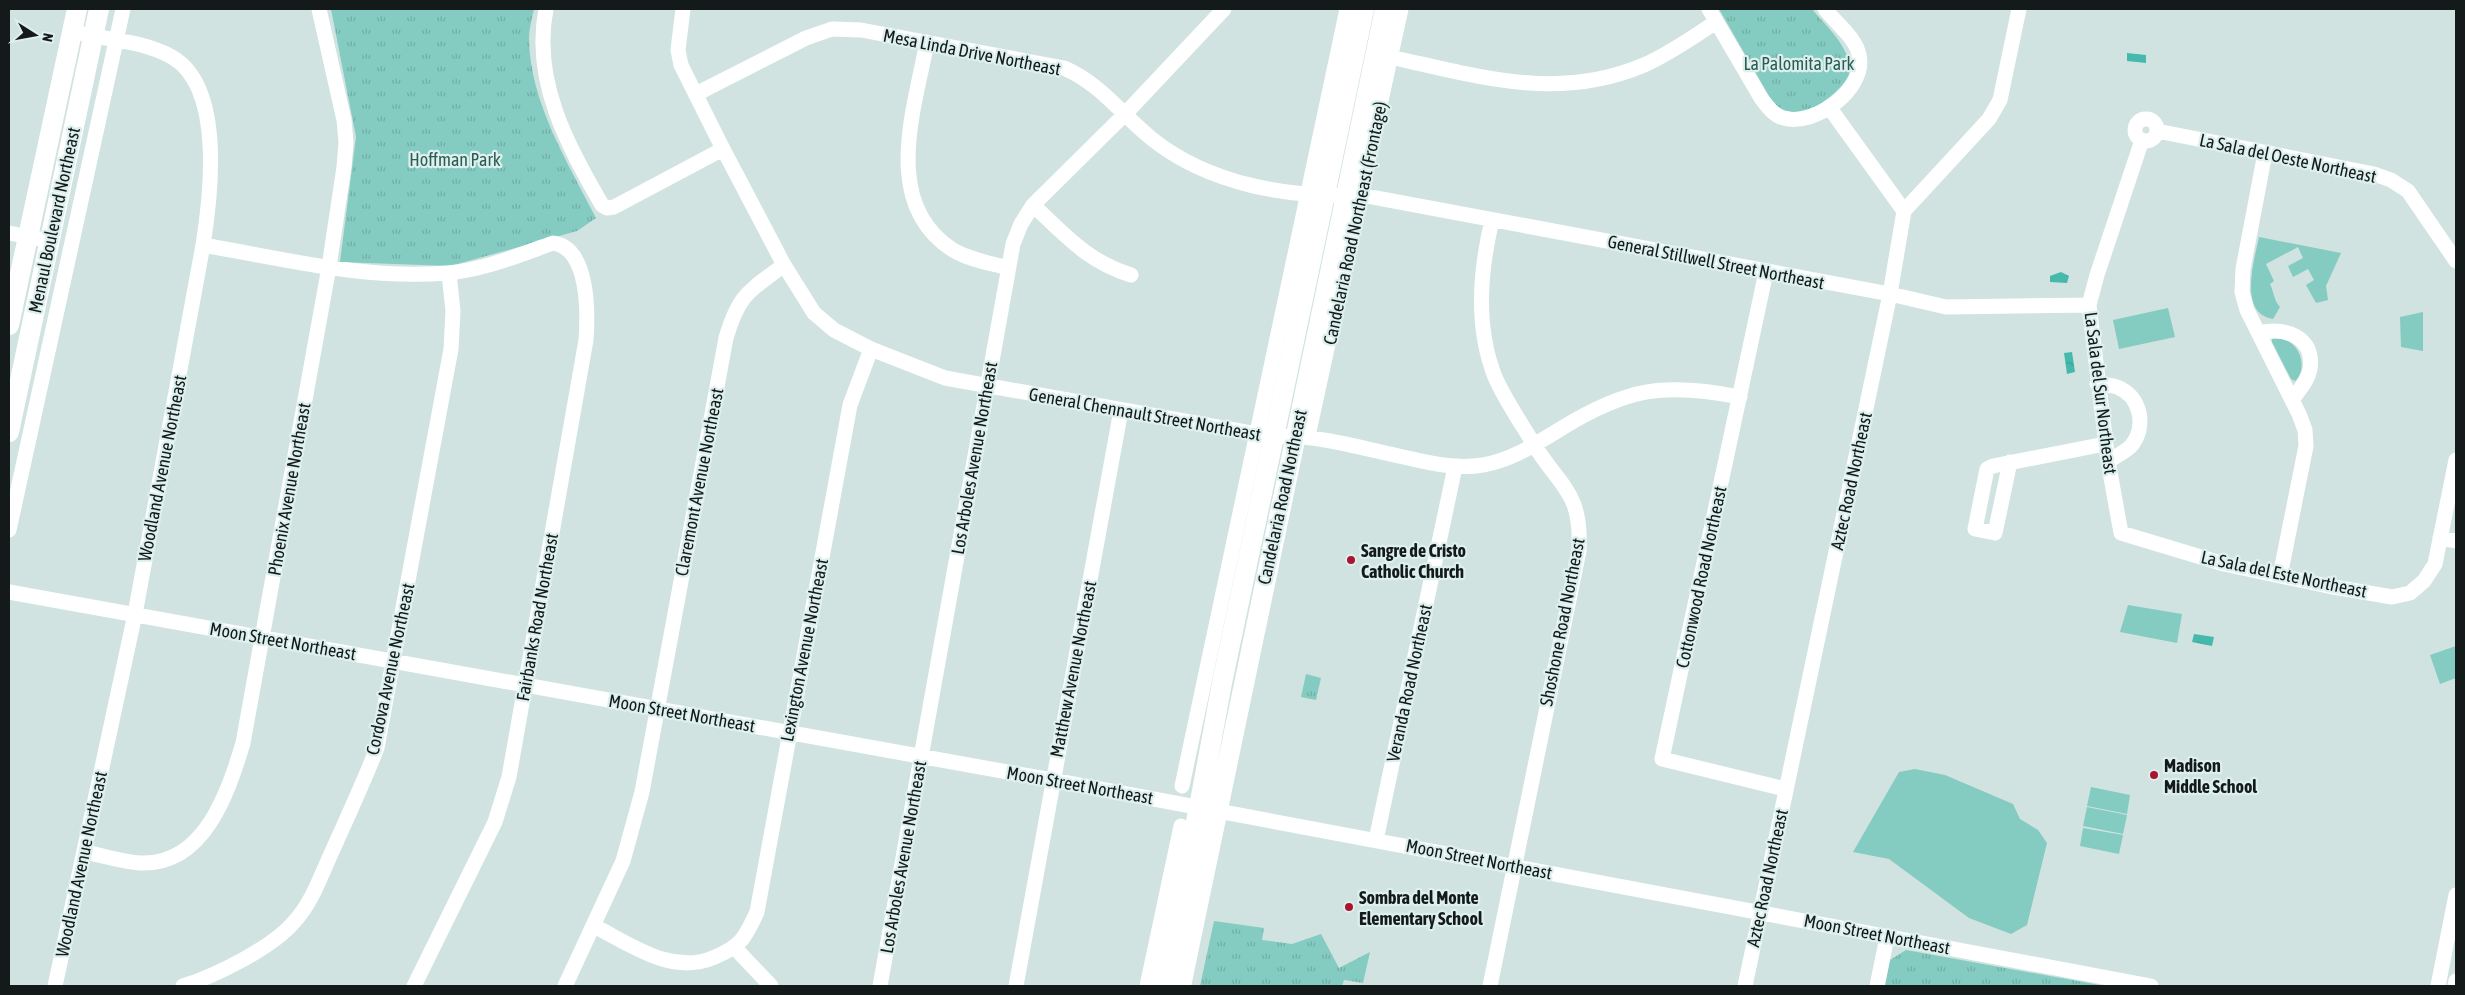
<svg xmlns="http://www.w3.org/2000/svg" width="2465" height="995" font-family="'Asap Condensed',sans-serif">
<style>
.grass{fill:#84cbc1}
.park{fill:url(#park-tufts)}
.water{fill:url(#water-ripples)}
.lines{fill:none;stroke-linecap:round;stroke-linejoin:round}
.minor{stroke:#fff;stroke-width:15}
.major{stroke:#fff;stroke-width:20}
.poi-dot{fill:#aa1431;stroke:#ddf0ed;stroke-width:2}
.labels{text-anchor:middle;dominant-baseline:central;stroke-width:4.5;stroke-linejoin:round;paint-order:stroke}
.street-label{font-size:18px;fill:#131a19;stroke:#ddf0ed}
.park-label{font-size:18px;fill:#2b5c56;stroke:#ddf0ed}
.poi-label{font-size:18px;font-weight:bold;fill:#131a19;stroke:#ddf0ed;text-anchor:start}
</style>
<defs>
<pattern id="park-tufts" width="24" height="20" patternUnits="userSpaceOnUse" patternTransform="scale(1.25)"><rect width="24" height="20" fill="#84cbc1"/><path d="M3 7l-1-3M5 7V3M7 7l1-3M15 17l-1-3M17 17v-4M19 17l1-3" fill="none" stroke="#71aea5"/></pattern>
<pattern id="water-ripples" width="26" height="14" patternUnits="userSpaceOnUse" patternTransform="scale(1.25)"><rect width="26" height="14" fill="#45b9ac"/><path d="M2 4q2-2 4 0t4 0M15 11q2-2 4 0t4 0" fill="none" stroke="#3c9e93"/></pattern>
</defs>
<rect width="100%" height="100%" fill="#d0e3e0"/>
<path class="grass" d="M2259,237L2341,253L2326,286L2328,300L2316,303L2306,285L2314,280L2308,269L2293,277L2288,266L2303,258L2298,247L2266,264L2274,281L2270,284C2274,292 2274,301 2280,307L2273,319C2238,314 2254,261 2259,237Z
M2168,308L2175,337L2119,349L2113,320Z
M2423,312V351L2401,347L2400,317Z
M2277,337C2282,339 2288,340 2292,344C2302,352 2306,371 2295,381L2291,379L2272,342V339Z
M2128,605L2182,614L2177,643L2120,632Z
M2456,646V678L2440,684L2430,655Z
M1915,769L1945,775L2013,804L2020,819L2038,830L2047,843L2027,925L2011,934L1969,918L1889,859L1853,852L1899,772Z
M2091,787L2130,795L2127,814L2087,806Z
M2087,807L2127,815L2123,834L2083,826Z
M2083,828L2123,835L2119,854L2080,846Z"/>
<path class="park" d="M331,9H534C532,18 529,29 529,39C530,103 568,163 596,218L577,231L450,266L340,262L356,137Z
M1719,9H1812C1826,26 1847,44 1850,67C1852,85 1811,115 1794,113C1786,113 1779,108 1773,103Z
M1306,674L1321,678L1316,700L1301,697Z
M1214,921L1264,928L1262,940L1292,944L1321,934L1339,968L1370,952L1363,983L1344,980L1342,986H1200Z
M1906,950L2105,986H1885L1890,960Z"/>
<path class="water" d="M2127,53L2146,55V63L2127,61Z
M2061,272L2069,276L2067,283L2050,282V276Z
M2072,352L2075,372L2067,374L2064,353Z
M2194,634L2214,637L2212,646L2192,642Z"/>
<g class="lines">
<path class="minor" d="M546,9C532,81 567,144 602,205L607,208L614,207L723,149
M683,9L678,50L681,65L723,149L784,265L814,313L834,330L871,349L945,378L1274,437C1319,434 1364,449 1408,458C1433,464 1458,469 1483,465C1513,460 1537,443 1562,428C1627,388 1665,382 1740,397
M1709,9L1761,98C1767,106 1774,116 1784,118C1814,127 1867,89 1859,55C1856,38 1835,22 1825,9
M927,42C914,111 881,204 953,250C970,260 990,263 1008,268
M1390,57C1478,76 1557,102 1644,65C1669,54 1693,37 1716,22
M696,94L806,38L832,29L861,30L1064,68C1101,84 1122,115 1152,139C1210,185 1289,198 1361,195L1890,294L1946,307L2089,305
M1829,107L1904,211
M2135 130a11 11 0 1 1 22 0a11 11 0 1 1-22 0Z
M2157,131L2374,174L2391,180L2408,191L2456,261
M2142,140L2097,275L2089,305L2108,461L2121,533L2224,564L2328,586L2392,597L2410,593L2424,581L2435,564L2456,460
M2265,153L2243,269L2242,292L2247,310L2299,414L2305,430L2306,446L2280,576
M1033,205C1066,236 1087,261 1131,275
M9,233L50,241
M203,245C283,259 366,280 447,273C484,270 519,255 553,243C589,248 588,312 586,340L509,777L495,822L414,986
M1766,272L1662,759L1785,789
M2259,333C2284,327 2315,336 2310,369C2308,381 2299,390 2292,400
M2097,384C2103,385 2111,385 2117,387C2141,396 2147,427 2131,446C2125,452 2115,457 2108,461
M1308,436L1401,9
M2010,462L1995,533L1975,529L1987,469L1993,466L2105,444
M9,530L123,9
M2440,538L2456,541
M9,592L1052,780L2151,986
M1182,786L1347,9
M1376,840L1455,467
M84,852C102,855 122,862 140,863C204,866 228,793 243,743L329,267L344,167L346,142L344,120L319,9
M594,926C632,945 672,976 715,957C741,946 745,938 757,912L850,405L871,349
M735,948L771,986
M55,986L135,614L203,245C211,195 224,87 172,57C146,42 112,40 83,34
M183,986C215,976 272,948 294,922C311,904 320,878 330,856C346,820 363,784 377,748L451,349L453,311L449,273
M565,986L623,861L642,792L726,338C739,294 749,291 784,265
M880,986L1013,244L1021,224L1033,205L1125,114L1224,9
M1016,986L1121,410
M1147,986L1181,826
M1490,986L1579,551C1582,491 1561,489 1533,443C1521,423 1504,398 1495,377C1475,326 1480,271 1492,220
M1745,986L1890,294L1904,211L1989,119L2000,100L2019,9
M1877,986L1887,937
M2438,986L2456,895
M2455,986L2456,981"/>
<path class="major" d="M9,325L77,9
M9,432L99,9
M1161,986L1199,807L1222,683L1364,9
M1181,986L1385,9"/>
</g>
<g class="poi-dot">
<circle cx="1351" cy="560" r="5"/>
<circle cx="2154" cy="775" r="5"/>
<circle cx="1349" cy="907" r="5"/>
</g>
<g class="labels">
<g class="street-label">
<text transform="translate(972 52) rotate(11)">Mesa Linda Drive Northeast</text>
<text transform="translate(2288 158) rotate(12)">La Sala del Oeste Northeast</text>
<text transform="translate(54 220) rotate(-78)">Menaul Boulevard Northeast</text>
<text transform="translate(1355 223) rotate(-78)">Candelaria Road Northeast (Frontage)</text>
<text transform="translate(1716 262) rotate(11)">General Stillwell Street Northeast</text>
<text transform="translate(2101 393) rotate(83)">La Sala del Sur Northeast</text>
<text transform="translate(1145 414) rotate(10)">General Chennault Street Northeast</text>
<text transform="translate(974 458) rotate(-80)">Los Arboles Avenue Northeast</text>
<text transform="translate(162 468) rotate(-79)">Woodland Avenue Northeast</text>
<text transform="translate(1851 481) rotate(-78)">Aztec Road Northeast</text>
<text transform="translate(699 482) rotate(-79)">Claremont Avenue Northeast</text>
<text transform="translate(289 489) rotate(-80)">Phoenix Avenue Northeast</text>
<text transform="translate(1282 497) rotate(-78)">Candelaria Road Northeast</text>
<text transform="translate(2284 574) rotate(12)">La Sala del Este Northeast</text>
<text transform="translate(1701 577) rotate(-78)">Cottonwood Road Northeast</text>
<text transform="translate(537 617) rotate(-80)">Fairbanks Road Northeast</text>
<text transform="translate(1562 622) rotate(-79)">Shoshone Road Northeast</text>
<text transform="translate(283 641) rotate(10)">Moon Street Northeast</text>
<text transform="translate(804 650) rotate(-79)">Lexington Avenue Northeast</text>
<text transform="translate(390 669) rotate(-78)">Cordova Avenue Northeast</text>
<text transform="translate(1073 669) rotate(-79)">Matthew Avenue Northeast</text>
<text transform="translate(1409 683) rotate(-78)">Veranda Road Northeast</text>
<text transform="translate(682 713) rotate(10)">Moon Street Northeast</text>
<text transform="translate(1080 785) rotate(10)">Moon Street Northeast</text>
<text transform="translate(903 857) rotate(-80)">Los Arboles Avenue Northeast</text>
<text transform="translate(1479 859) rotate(11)">Moon Street Northeast</text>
<text transform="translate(81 864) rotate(-78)">Woodland Avenue Northeast</text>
<text transform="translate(1767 878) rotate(-78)">Aztec Road Northeast</text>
<text transform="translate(1877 934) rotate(11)">Moon Street Northeast</text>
</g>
<g class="park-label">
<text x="1799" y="63">La Palomita Park</text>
<text x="455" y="159">Hoffman Park</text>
</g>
<g class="poi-label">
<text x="1361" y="550">Sangre de Cristo<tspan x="1361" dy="21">Catholic Church</tspan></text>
<text x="2164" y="765">Madison<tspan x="2164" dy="21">Middle School</tspan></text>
<text x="1359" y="897">Sombra del Monte<tspan x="1359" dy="21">Elementary School</tspan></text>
</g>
</g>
<rect width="2465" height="995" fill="none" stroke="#131a19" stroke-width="20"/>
<g transform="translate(35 35) rotate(101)" stroke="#ddf0ed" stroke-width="4" paint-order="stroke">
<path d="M0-4L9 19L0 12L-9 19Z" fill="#131a19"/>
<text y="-8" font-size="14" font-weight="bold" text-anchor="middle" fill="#131a19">N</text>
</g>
</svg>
